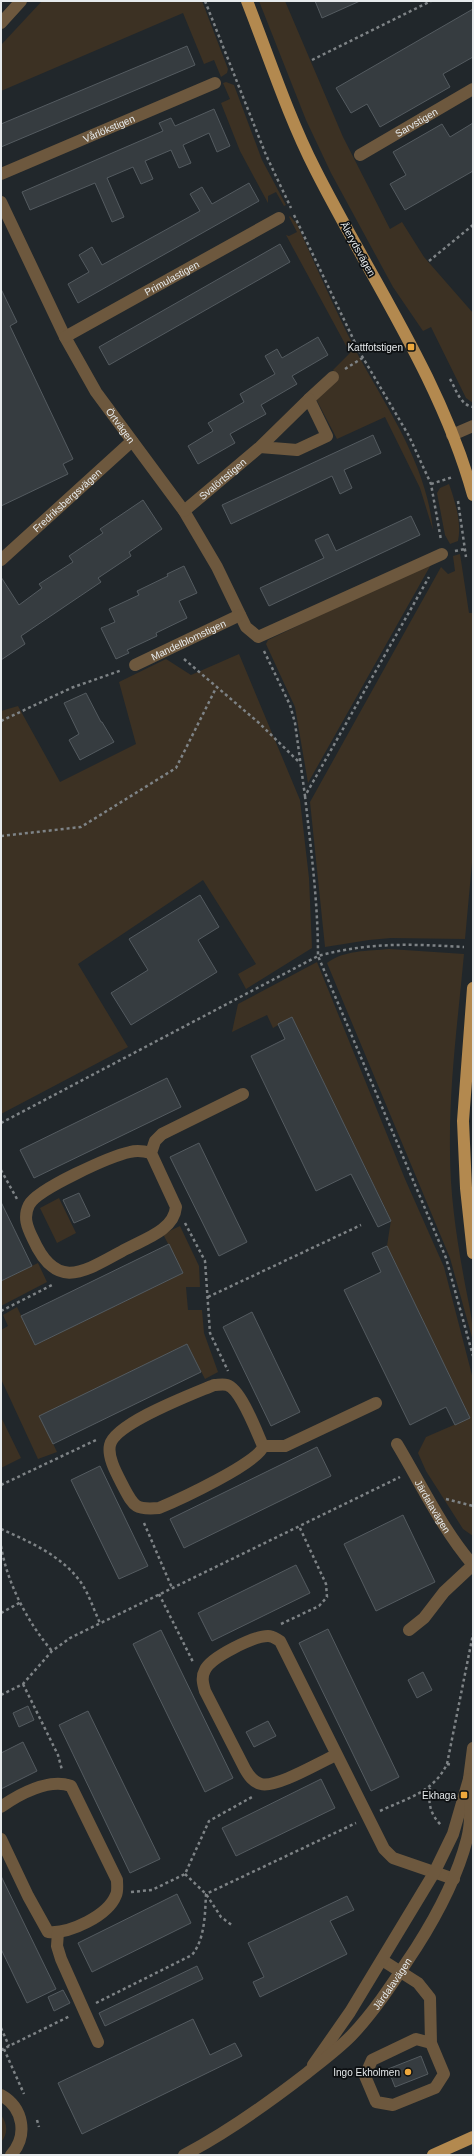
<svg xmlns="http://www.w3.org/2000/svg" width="474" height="2156" font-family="Helvetica,sans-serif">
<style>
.green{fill:#3c3123}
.building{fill:#363c40;stroke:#545b60}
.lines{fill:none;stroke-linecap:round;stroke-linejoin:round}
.path{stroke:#7e8386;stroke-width:2.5;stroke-dasharray:3 3;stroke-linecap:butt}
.minor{stroke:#6d583e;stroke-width:12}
.major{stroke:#b3894f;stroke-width:12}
.poi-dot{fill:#eea83c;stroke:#0d1012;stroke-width:1.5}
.labels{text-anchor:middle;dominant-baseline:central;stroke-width:3.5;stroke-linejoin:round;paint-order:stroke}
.street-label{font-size:10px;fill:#e6eaec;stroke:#0d1012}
.poi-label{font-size:10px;fill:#e6eaec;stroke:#0d1012;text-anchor:end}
</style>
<rect width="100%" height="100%" fill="#21272b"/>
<path class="green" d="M42,1H202L228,69L227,73L221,77L214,60L204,64L183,13L1,91V45Z
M259,1H285L343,137L390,229L402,222L424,257L473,313V403L466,398L431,327L423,331L393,287L331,173L306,120Z
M226,82L234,85L262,160L286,205L284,206L276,192L268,196V203L240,151L221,103L230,99L223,83Z
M290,216L297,224C316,266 335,310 356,351C387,409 426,462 433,530L420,488L385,417L337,439L315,397L338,376L333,370L350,353L286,235L289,236L297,232L289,217Z
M449,484C455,501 462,523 458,541L450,544L445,535L437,493L440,488Z
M460,554L469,613H473V852L465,939L391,938L369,940L325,947L310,802L441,567L448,574L455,571L453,556Z
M433,561L308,783L295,707L266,644L268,640Z
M239,654L300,800L309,878L312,948L246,989L238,974L256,964L203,880L78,964L128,1047L1,1114V711L18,706L60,782L136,744L119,682L166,659L191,675Z
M389,949L464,954C458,1019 449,1085 450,1151C450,1195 457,1241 465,1284C469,1306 473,1318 473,1341L450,1258L327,963C344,950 368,951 389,949Z
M317,962L405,1179L444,1267L473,1379V1536L463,1529L426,1471L418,1453L426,1437L470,1418L387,1246L391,1220L292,1017L273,1028L267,1015L232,1032L238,1004Z
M59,1198L76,1233L57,1243L40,1208Z
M180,1226L199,1266L200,1287H186L188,1310H202L204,1333L218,1372L205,1379L187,1344L40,1416L57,1452L38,1459L1,1379V1330L8,1326L3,1315L17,1307L35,1345L183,1273L163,1234Z
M38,1263L47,1282L1,1306V1281Z
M1,1417L21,1458L1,1468Z
M1,2115C8,2124 8,2134 1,2142Z"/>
<path class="building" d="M315,1H360L322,18Z
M473,9V57L443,74L450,87L380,127L367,104L351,113L336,88Z
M187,46L195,65L1,147V124Z
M214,109L230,146L217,152L209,133L183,145L191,163L179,168L171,150L145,161L153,179L141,184L133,167L107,178L124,217L112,222L95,183L30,210L22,192L163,131L159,123L171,118L175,126Z
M473,123V171L405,210L390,184L406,175L393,152L442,124L450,137Z
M249,183L259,201L78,303L68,284L89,272L79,255L92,247L102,265L200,211L190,194L202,187L212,204Z
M280,244L290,262L109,365L99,347Z
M1,289L17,322L10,326L73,459L63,464L68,474L1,506Z
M318,337L328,355L292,376L297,384L261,405L266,414L230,434L235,443L198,464L188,446L213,431L208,423L244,402L240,394L275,374L265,356L277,349L282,358Z
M373,435L381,453L344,470L352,488L340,494L332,476L231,524L222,505Z
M143,500L162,529L129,552L131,556L98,578L101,582L21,636L25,644L1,660V577L19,605L42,588L39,584L73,562L69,556L103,533L100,529Z
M411,516L420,535L269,606L260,588L324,558L315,540L328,534L336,551Z
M184,566L197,593L179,601L187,618L156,633L157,636L127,650L129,653L116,659L101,628L115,622L109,609L139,595L137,591L168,576L167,574Z
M86,693L101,722H102L114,742L80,760L69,740L79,734L64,703Z
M200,895L219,927L198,940L217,972L131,1025L111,993L148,970L129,939Z
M292,1017L391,1221L378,1227L351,1174L316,1191L251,1056L285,1039L278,1024Z
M167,1078L181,1107L34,1178L20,1150Z
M199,1143L247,1242L219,1256L170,1157Z
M79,1193L90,1216L74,1223L63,1200Z
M1,1202L32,1266L1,1281Z
M169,1244L183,1273L35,1345L21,1316Z
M387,1246L470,1418L455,1425L446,1407L410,1425L344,1290L381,1272L372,1253Z
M252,1312L300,1412L271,1426L223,1327Z
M187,1344L201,1372L53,1444L39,1416Z
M317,1447L331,1476L184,1548L170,1519Z
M100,1466L148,1566L119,1579L71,1480Z
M403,1515L435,1582L376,1611L344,1544Z
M296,1565L310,1593L212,1641L198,1613Z
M328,1629L399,1777L371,1791L299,1643Z
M161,1630L233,1778L205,1792L133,1644Z
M423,1672L432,1690L417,1698L408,1680Z
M28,1706L34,1720L19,1727L13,1713Z
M88,1711L160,1859L130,1873L59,1725Z
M268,1721L276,1736L254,1747L246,1732Z
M23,1742L37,1771L1,1789V1753Z
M321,1779L335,1808L236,1856L222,1828Z
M1,1876L56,1989L27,2003L1,1949Z
M177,1894L191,1923L92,1972L78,1943Z
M347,1896L354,1910L330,1921L347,1954L260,1997L253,1982L264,1977L248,1943Z
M197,1966L203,1979L105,2026L99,2013Z
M63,1990L70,2003L54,2011L48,1997Z
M193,2019L210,2055L235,2043L242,2056L82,2134L58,2083Z
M421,2056L428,2074L395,2087L388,2069Z"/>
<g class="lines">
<path class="path" d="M205,1L266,155L291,208
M312,60L431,1
M294,215L359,351L409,436L431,484L441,540
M429,261L473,225
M345,369L364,357
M450,379C456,389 460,405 473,407
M431,484L453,477
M458,501L466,557
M455,551L465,549
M264,651L290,705L295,723L305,796L429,577
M184,659L259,723L300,763
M1,721L71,688L122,670
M305,796C311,850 318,902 318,956L446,1258L473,1356
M1,836L81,827L176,768L216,688
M1,1123L318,956C369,942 412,944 464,947
M1,1170L17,1199
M185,1223L205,1261L210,1333L228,1371
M208,1297L361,1225
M1,1311L54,1284
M1,1485L96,1440
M446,1499L473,1506
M144,1523L172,1588
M1,1529C30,1542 63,1556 82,1584C89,1595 94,1610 100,1623
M1,1546C7,1583 28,1623 52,1651
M159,1594L193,1662
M1,1613L21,1602
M281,1624L319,1606L327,1597L326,1584L299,1526
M23,1684L58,1755L62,1770
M1,1695L23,1684L52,1651L70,1638L400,1477
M447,1764L452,1765
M430,1788C428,1803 430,1814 441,1825
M380,1811C407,1798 433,1793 447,1764L473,1634
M185,1874L206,1894L221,1917L233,1926
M131,1892L152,1890L185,1874L209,1821L252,1797
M96,2003L192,1955C205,1939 205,1914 206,1894L356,1823
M1,2028L9,2046
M4,2049L24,2094
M1,2050L70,2016
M37,2120L39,2127"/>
<g class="minor">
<path d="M1,23L21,1"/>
<path id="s1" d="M360,155L473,89"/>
<path id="s2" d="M1,174L215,83"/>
<path id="s3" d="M1,202L65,337L96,392L184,511L217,567L246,627L258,637L442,554"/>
<path id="s4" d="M65,337L279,218"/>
<path d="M309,399L333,377"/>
<path d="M452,435L473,426"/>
<path id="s5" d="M184,511L260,447L309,399L327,436L297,450L260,447"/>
<path id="s6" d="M1,560L132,441"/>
<path id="s7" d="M135,665L240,615"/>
<path d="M151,1153C144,1151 137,1150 130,1152C111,1156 37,1189 29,1205C23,1217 27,1227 33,1239C57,1293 85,1271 126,1249C145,1239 174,1230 176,1207L151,1153L155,1141L162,1134L243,1094"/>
<path id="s8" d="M397,1444C421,1484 442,1529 473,1565"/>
<path d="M263,1446C257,1433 241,1389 227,1385C223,1384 218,1385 214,1385C193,1394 115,1423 110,1445C107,1458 118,1476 124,1488C134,1507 136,1510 159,1508C176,1501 261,1462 263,1446H285L376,1403"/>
<path d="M409,1630L424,1618L444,1592L473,1565"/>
<path d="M336,1755C320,1762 277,1788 261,1784C253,1782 249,1776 245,1769L205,1691C203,1684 201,1677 205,1670C211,1657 254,1636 268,1636C273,1636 276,1639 280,1641L384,1849L393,1858L454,1879"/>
<path d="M1,1807C19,1794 49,1778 71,1786L117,1880C117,1885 118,1891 116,1895C108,1916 69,1934 48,1932L28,1896L1,1839"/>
<path d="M58,1932L57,1946L61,1959L98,2042"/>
<path d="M382,1960L418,1983L430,1998L431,2043L444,2074L435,2088L393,2105L376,2102L365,2076L372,2060L416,2039L431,2043"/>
<path d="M313,2065L350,2012L434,1873L453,1834L469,1779L473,1748"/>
<path d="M1,2095C24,2108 28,2136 11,2155"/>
<path id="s9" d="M184,2155C228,2132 267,2104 307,2073C322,2061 337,2050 351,2036C376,2010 396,1978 416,1948C437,1915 457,1878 467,1839C472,1820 470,1799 469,1779"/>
</g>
<path class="major" d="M247,1C269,57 288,116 315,169C369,276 441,379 473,495
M473,988L463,1121L466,1188L473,1253
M433,2155L473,2137"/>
</g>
<g class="poi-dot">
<rect x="407" y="343" width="8" height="8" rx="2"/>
<rect x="460" y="1791" width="8" height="8" rx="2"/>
<circle cx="408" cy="2072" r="4"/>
</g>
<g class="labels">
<g class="street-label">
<text stroke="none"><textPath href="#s1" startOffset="65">Sarvstigen</textPath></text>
<text stroke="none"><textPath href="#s2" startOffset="117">Vårlökstigen</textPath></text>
<text transform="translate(358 249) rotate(61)">Ålerydsvägen</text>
<text stroke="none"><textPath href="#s4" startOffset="122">Primulastigen</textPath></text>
<text stroke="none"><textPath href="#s3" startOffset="254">Örtvägen</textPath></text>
<text stroke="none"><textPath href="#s5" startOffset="50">Svalörtstigen</textPath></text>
<text stroke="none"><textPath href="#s6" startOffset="89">Fredriksbergsvägen</textPath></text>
<text stroke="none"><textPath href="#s7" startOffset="59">Mandelblomstigen</textPath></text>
<text stroke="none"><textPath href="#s8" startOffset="72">Järdalavägen</textPath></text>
<text stroke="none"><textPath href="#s9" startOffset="272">Järdalavägen</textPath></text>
</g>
<g class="poi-label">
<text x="403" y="347">Kattfotstigen</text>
<text x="456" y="1795">Ekhaga</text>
<text x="400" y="2072">Ingo Ekholmen</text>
</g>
</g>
<rect width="474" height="2156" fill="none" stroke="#e6eaec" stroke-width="4"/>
</svg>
